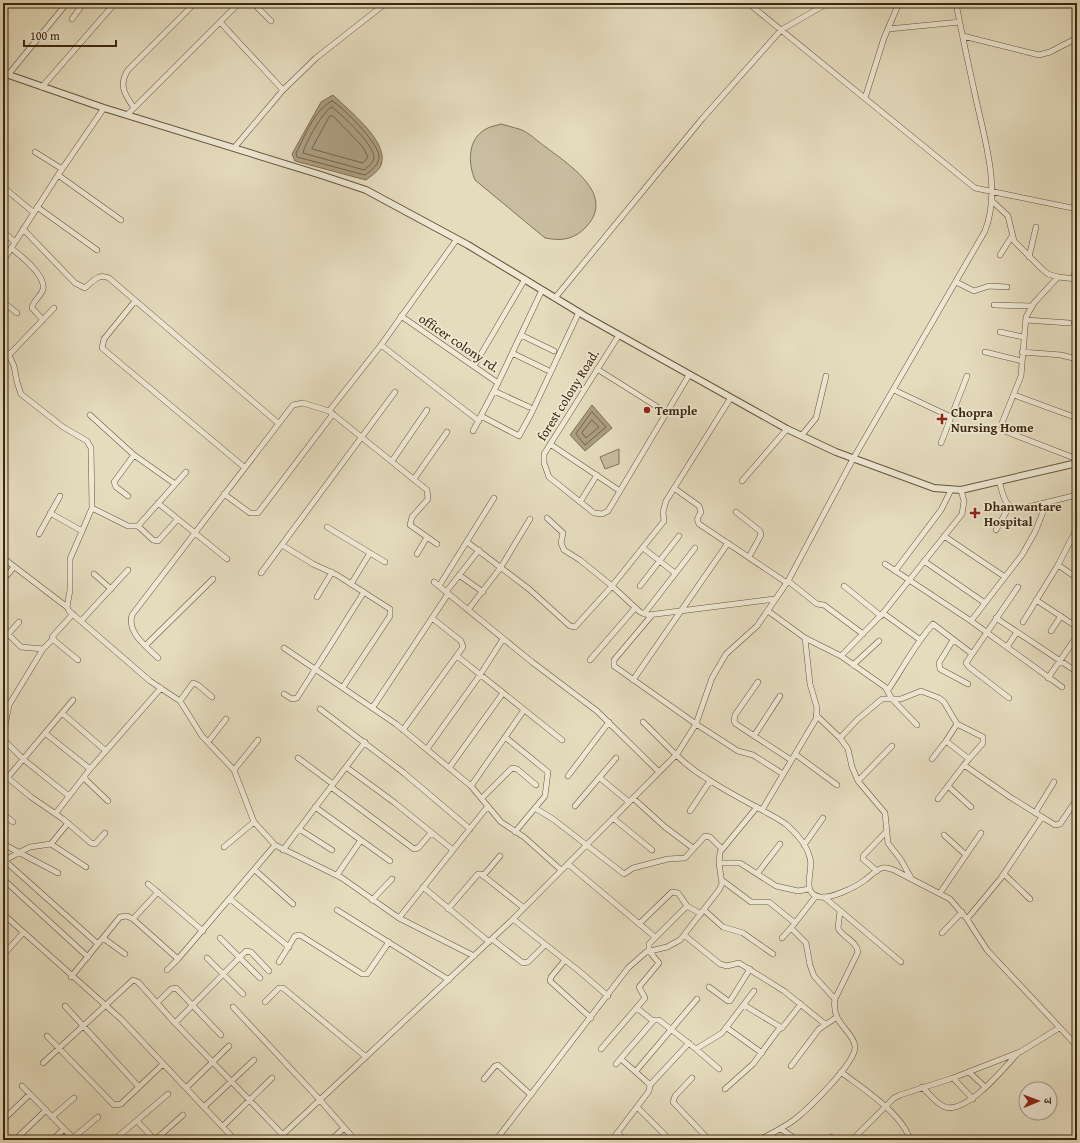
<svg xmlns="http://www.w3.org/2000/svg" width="1080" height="1143" font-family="'Gentium Book Plus','Noto Serif Devanagari',serif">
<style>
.green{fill:#c8bda0;stroke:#827256}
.water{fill:#ac9e82;stroke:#7f6e53}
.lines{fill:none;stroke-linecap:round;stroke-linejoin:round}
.shore{stroke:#746248;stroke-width:1}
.minor-casing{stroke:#665439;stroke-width:6}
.tertiary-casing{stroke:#665439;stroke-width:8}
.minor{stroke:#eee8d5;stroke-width:5}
.tertiary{stroke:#eee8d5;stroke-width:6}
.poi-dot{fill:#8f2418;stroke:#eee8d5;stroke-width:1.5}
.labels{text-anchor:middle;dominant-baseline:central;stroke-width:3.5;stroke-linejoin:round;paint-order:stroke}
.street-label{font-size:13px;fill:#3c270d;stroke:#eee8d5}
.poi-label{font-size:13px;font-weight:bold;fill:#3c270d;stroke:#eee8d5;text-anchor:start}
</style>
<rect width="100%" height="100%" fill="#e5dcbe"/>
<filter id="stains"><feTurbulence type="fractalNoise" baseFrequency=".005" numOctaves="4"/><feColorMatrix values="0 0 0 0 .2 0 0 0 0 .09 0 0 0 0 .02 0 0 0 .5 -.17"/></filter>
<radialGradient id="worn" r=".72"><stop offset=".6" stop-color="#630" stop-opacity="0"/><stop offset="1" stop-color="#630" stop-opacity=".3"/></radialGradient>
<path class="green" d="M501,124C507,126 513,127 519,129C529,132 538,142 547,148C571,166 617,196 585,228C573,240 561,241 545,238L475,180C468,164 467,139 486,129C490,126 496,126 501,124Z
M619,449V464L605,469L600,457Z"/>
<path class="water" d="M333,95C348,110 390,142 381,165C379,171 371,176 366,180L295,161L292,154L321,102Z
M592,405L612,428L585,451L570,435Z"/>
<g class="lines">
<path class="shore" d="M332,101C343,107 377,142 379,155C380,164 372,170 365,175L297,157L296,153C305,136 314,110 332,101Z
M332,107C343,116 374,144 374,158C373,163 368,167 364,170L303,153C305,144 323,110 332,107Z
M330,116H333L363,147L368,157L363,163L312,149Z
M592,412L606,427L585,445L576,434Z
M592,420L599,427L586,438L582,433Z"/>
<g class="minor-casing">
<path id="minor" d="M27,3H28
M253,3L271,21
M748,3L975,188L1077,209
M72,19L80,8L77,3
M220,22L283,90L234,148
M888,29L960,22
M963,36L1039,55L1050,52L1077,38
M8,75L67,3
M42,87L115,3
M283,90L316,58L386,3
M865,98L884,38L899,3
M134,108C125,95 118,85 128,70L195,3
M127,115L239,3
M35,152L62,169
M58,175L121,220
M3,187L33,212
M991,200L1008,216L1014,241L1041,268L1048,274L1058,277L1077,279
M37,207L97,250
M23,229L75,283L85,288C93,281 99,273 109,278L278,423
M3,232L15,242
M11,248C21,256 46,275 43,289C41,297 33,300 32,308L43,320
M1000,255L1012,236
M1029,257L1036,227
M3,261L58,175L104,108
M1058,277L1034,303L1026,317L1021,376L1002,423V426L1007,432L1077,459
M1074,279L1077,255
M956,282L974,291L989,286L1007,287
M555,298L702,119L781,30L828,3
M135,301L104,339L102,348L244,467
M3,302L17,313
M994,305L1032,306
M401,316L498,383L542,290
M1026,320L1069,323
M1000,332L1023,337
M521,335L554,351
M619,335L544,454V463L549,477L594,513L602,514L608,511L689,375
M381,345L479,421
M3,350L9,355L14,366L17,382L21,394L63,427L87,441L91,448L92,508L70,559V590L67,607L69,611L150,681L180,701L202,736L234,770L254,822L275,845L342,878L399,918L474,956
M985,352L1022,361
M1022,352L1061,355L1077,359
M512,353L547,370
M9,355L54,308
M474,366L525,279
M597,369L667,413
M894,390L951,417
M494,391L529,407
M1014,395L1077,418
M730,399L666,501L663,512L664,521L612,586L640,612L648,615L775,599
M329,411L427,490L428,499L412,517L410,525L437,544
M90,415L134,455
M481,416L519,436L531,414L579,312
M473,431L498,383
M801,436L816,418L826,376
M941,443L967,376
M550,444L620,491
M1074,458L1077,451
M392,461L427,410
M414,479L447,432
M742,481L787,429
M999,481C1004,496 1003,507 1020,509L1077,495
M674,488L699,506L701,512C698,517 696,519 699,524L787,583
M224,494L250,513H258L333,414
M128,496L116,487L114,482L134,455L175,484
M580,502L597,475
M158,503L227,559
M92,508L128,526H138L186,472
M736,512L760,531L761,535L749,557
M50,513L82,531
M138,526L153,540L158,541L177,520
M327,527L385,562
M996,530L1009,507
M39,534L60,496
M944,536L1005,577
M467,542L529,589L570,626L575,627L612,586L580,560L564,550L561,543L563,533L547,518
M282,545L313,564L337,575L390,609V616L343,687
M643,548L675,573
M417,554L427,537
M3,558L67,607
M924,561L985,603
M885,564L971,621L1022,555L1035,532L1047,502
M1058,565L1077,578
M895,571L941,510L951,490
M261,573L395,392
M94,574L111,589
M459,575L483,592
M3,580L14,567
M788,581L817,604L824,605L863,634
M434,582L532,662L597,711L659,772
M351,584L370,553
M439,586L494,498
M640,586L679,536
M844,586L881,616
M446,592L479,550
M317,597L332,572
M1036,600L1077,627
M3,607L5,605
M468,610L501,567L530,519
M883,613L919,639
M73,614L52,637L55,641L78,660
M644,614L695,548
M652,615L614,660V666L696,724L738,751L753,755L783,774
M996,618L1077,672
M81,621L128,570
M971,621L1062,687
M1023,622L1058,565L1077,528
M3,629L21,647L43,649L53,639
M1051,631L1061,616
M805,638L841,656L885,687L892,699L917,725
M3,640L19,622
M953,640L939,663L940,669L968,684
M146,645L213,579
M1007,647L1017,632
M284,648L396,724L471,786L501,822L524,837L561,870
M457,656L562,740
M841,656L883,613L962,514L964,501L961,490
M158,658C146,646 127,633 132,615L293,405L303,403L329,411L381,345L457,239
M590,660L635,608
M853,665L879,641
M1048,678L1077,636
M633,680L728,543
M758,682L735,715L734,721L736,724L791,760
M888,690C903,668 915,644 933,624L971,653
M284,694L292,699L297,698L364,592
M1009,698L969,667L966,663L1018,587
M180,701L193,683L198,685L212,697
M373,707L448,594
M320,709L404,773L470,829
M62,713L106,751
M817,716L840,738L858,719L882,699H901L921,691L939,698L944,702L957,724L946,741L969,759L964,765L1010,797L1055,825L1060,824L1077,799
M643,722C663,741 682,764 706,778C724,790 743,800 762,810C770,815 780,819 788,826C797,834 807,845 810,858C814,871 800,893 820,897C831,899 856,887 865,880C870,876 876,870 882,868C886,867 890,869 894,870L950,899L967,919L987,950L1077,1046
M957,724L983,737V743L969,759
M403,730L463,647L461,641L432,618
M45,733L90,769
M3,736L9,705L43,649
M754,736L780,696
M505,737L548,772L545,796L515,832
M840,738L848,749L852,767L858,781L885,813L888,843L901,860L911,878
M3,739L23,759L69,796
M208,742L226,719
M427,749L480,675L503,639
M795,754L837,785
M298,758L333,784
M932,759L946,741
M346,767L395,803L453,850
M449,768L503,693
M234,770L258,740
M3,774L31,797L63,819L91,843L95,844L105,833
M568,776L609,722
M84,778L108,801
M600,778L629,802
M858,781L892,746
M3,783L73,700
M471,786L524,710
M948,786L971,807
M331,787L414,849L418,848L431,833
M482,798L512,768L517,769L536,785
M633,798L665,827L693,848
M938,799L964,765
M575,806L616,758
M315,807L390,861
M535,808L553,819L624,874L633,868L668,859L685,858L705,836L710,837L722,849
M762,810L816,719L817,708L810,684L805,638L768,611
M690,811L710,781
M56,813L90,769L161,688
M1035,813L1054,782
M3,814L13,822
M613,818L652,850
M299,829L332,850
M944,835L966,855
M3,844L58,873
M51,844L86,867
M804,845L823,818
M224,847L254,822
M283,850L365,742
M4,860L98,944
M3,861L30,847L51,844L68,823
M719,863H740L776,886L798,891L809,889
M568,864L655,937
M255,870L293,904
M877,871L863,859V856L887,831
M757,874L780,844
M1004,874L1030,899
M337,875L361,840
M483,876L500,856
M3,879L88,957
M723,881L751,902H769L795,923
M148,884L203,931
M423,887L489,942
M940,893L981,833
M816,896L791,928L806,943L810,965L814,976L835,999
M824,897L901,962
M230,899L289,947
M372,900L392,879
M448,909L478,874H481L524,908
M337,910L449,980
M704,910L723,927L743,933L773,954
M3,914L121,1019L235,1140
M399,918L488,806
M133,919L158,892
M513,919L579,971L608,996
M967,919L1001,878L1042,817
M639,924L672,892L678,893L687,906
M942,933L962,912
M684,935L720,964L727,966L739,963L784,991L825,1024
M103,938L125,954
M220,938L260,978
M782,938L791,928
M492,939L523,963L528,962L545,945
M3,955L23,933
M207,958L243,994
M565,960L551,977L550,981L591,1018
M279,962L295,936L300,935L362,974H367L389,942
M167,970L178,959
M269,971L251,952L246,951L175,1023L283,1135
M71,977L120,917L127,916L133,919L178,959L275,845
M709,987L728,1001H730L750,969
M265,1002L279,988H283L366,1057
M157,1003L171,989L176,988L221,1035
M65,1006L139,1087
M233,1007L320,1100L355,1140
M637,1008L653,1021
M727,1028L762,1053
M782,1028L801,1004
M47,1036L114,1105L121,1104L163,1064
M601,1049L645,998L639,987L659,963L649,951V944L687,906L701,914
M696,1049L719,1069
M43,1063L133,980L138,982L175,1023
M616,1064L654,1020H659L696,1049L722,1033L754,991
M791,1066L819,1029L837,1017
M636,1071L697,999
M841,1072C862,1088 903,1114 910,1140
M969,1072L985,1087
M692,1078L675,1096L673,1102L709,1140
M953,1078L973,1099
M484,1079L495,1066L498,1065L531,1095
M650,1085L689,1043
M22,1086L75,1140
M922,1087C929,1093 937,1105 945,1107C967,1114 1004,1068 1017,1054
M186,1088L229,1046
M725,1089L753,1064L779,1029L782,1028L744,1005
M204,1107L254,1060
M638,1108L670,1140
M52,1117L74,1098
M3,1120L30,1094
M137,1121L155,1140
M223,1126L272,1078
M781,1129L797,1140
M617,1133L625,1140
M73,1138L98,1117
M15,1140L46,1110
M52,1140L64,1129
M114,1140L168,1094
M155,1140L183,1115
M204,1140L206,1138
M277,1140L511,921L677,754L696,724L712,678L726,654L757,626L788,581L853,459L985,231C1001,190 985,141 976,99C969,67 962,35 956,3
M331,1140L344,1128
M496,1140L628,968L646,952L667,947L680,940L719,890L722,884L719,863L720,852L757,807
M612,1140L649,1091L650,1085L647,1082L621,1059
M759,1140C771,1134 783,1128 794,1120C807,1110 857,1062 855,1046C852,1029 831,1024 835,999L858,952C856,940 843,938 838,928L840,911
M828,1140L831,1137
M852,1140L894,1098L900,1095L953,1078L1020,1052L1059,1028"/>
</g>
<g class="tertiary-casing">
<path id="tertiary" d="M3,73L104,108L321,175L366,190L468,245L585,316L787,429L836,452L934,488L961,490L1077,463"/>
</g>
<use href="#minor" class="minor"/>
<use href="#tertiary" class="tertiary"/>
</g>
<g class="poi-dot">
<circle cx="647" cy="410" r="4"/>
<path d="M940 413h4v4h4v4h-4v4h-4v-4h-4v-4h4z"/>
<path d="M973 507h4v4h4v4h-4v4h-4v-4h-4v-4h4z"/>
</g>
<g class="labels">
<g class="street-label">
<text transform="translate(459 343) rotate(34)">officer colony rd.</text>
<text transform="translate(568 395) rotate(-58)">forest colony Road.</text>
</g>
<g class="poi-label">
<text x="655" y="410">Temple</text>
<text x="951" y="412">Chopra<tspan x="951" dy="15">Nursing Home</tspan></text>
<text x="984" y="506">Dhanwantare<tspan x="984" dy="15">Hospital</tspan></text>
</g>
</g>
<rect width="1080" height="1143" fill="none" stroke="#e5dcbe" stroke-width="16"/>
<rect x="4" y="4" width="1072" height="1135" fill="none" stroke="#3c270d" stroke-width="2"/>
<rect x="8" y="8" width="1064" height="1127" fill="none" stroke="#3c270d"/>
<g transform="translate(1038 1101) rotate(89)"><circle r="19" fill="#eee8d5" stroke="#a79b85"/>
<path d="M0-3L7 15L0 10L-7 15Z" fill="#8f2418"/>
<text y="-6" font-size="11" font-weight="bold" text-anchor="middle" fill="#3c270d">उ</text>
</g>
<path d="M24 40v6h92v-6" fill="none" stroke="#3c270d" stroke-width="2"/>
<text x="30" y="40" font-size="12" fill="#3c270d" stroke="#eee8d5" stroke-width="3" paint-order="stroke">100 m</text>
<rect width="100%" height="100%" filter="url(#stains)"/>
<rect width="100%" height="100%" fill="url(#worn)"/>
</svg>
